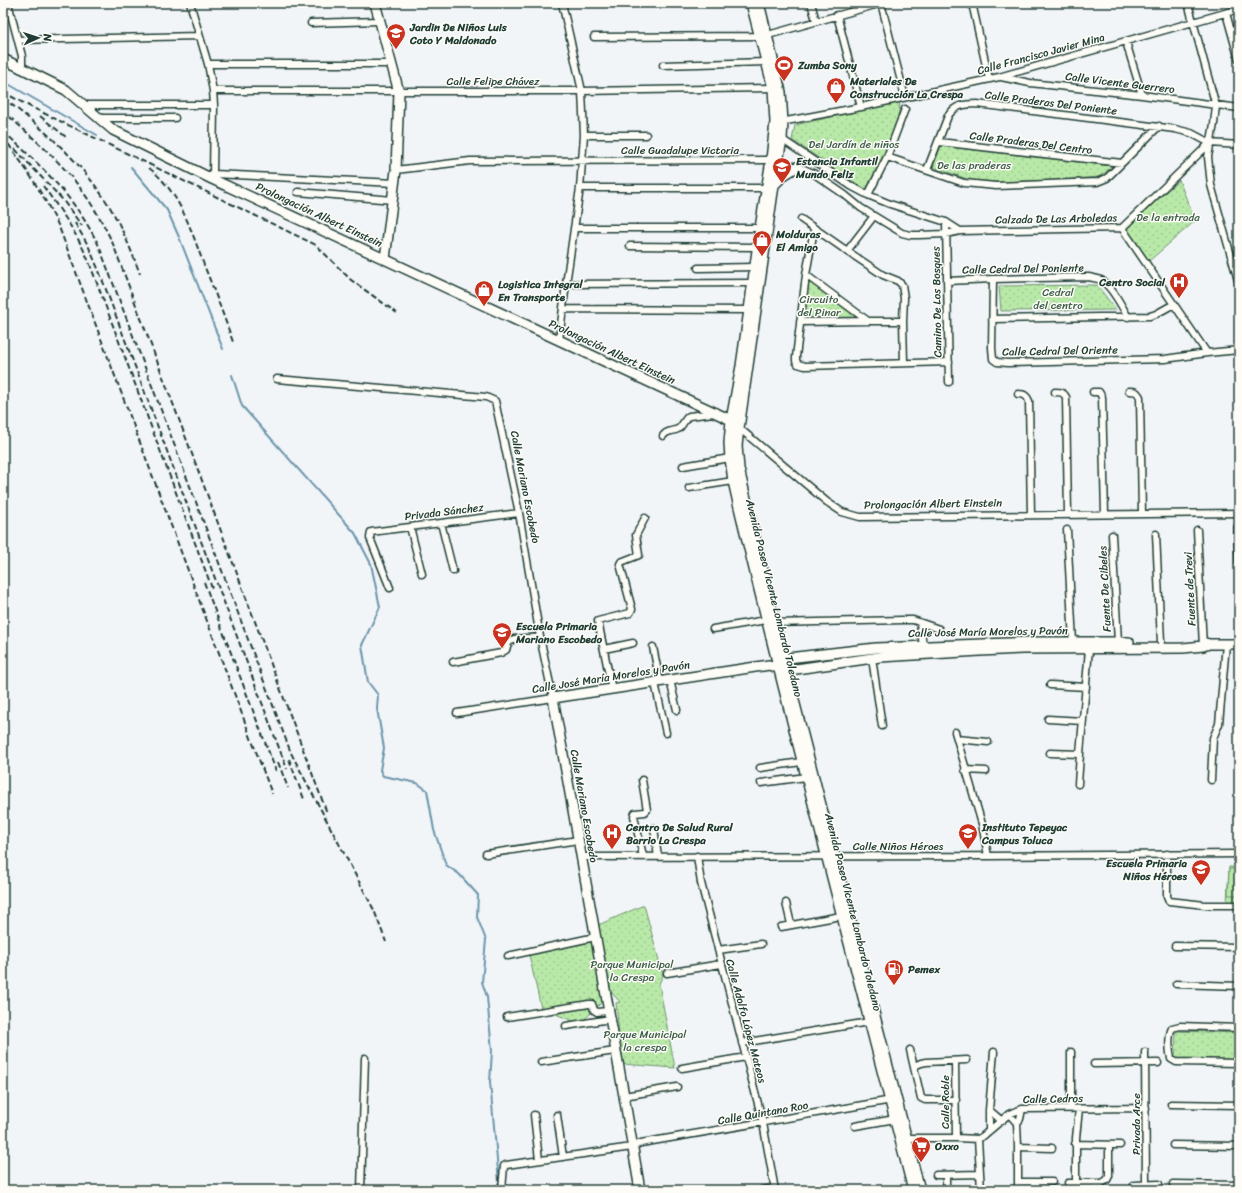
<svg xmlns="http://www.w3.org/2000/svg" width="1242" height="1193" font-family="Sriracha,sans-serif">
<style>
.park{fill:url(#park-dots);stroke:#6c936e}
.pitch{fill:#b9e9a8;stroke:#6c936e}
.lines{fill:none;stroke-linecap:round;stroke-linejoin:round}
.stream{stroke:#6b95ab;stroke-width:2}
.street-casing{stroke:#1f3d34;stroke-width:9}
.secondary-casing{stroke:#1f3d34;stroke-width:12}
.street{stroke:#fdfcf7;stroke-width:6}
.secondary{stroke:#fdfcf7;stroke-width:9}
.rail{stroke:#1f3d34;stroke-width:2;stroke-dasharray:6 3;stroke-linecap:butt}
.labels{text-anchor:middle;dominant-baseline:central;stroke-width:3;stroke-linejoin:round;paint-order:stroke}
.poi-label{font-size:11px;font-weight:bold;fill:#1f3d34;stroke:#fdfcf7;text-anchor:start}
.street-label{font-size:11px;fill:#1f3d34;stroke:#fdfcf7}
.park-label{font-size:11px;fill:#3e5f4b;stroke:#fdfcf7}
</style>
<defs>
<pattern id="park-dots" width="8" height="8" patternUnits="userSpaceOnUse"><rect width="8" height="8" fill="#b9e9a8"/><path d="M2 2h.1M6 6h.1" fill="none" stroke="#9fc991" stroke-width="1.8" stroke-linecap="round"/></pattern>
</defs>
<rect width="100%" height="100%" fill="#f2f5f8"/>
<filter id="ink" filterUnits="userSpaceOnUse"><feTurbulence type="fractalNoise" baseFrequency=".025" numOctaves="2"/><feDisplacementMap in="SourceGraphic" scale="8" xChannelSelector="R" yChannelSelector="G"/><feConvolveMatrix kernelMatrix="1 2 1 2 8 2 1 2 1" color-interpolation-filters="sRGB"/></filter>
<g filter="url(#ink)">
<path class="park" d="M900,102C899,128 878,166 866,190L792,140L795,125Z
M941,146L1112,166L1105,173L1099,177L1059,180L996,182L970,180L933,167Z
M1179,180L1195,221L1149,261L1124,231Z
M808,279L860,318L803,320Z
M1097,285L1116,310L1001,311L999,286Z
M1229,867H1239V902H1227Z
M644,905L663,975L659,984L675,1068L622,1064L616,1003L620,1002L604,984L596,926Z
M594,938L606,998L580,1024L541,1008L529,955L591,942Z
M1176,1031L1239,1033V1060L1175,1059Z"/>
<path class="pitch" d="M1229,869H1239V895H1228Z"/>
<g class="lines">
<path class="stream" d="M3,81L97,135
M131,167L167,210L179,237L223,349
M232,375L242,406L355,533L371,564L380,607L362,645L368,682L378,695L377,709L384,748L380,770L383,776L417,783L427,790L434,830L446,865L459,874L478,895L477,917L486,940L482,982L487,997L492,1051L490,1082L499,1182L495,1190"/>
<g class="street-casing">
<path id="street" d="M8,3L22,56V65L20,69
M190,3L208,64L213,91L214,105L213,176
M811,3L816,21
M881,3L905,97
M972,3L989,79
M1188,3L1216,106L1214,124L1208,157L1211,185L1239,284
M1226,13L1239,60
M837,15L861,107
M311,23L379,21
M594,37L760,36L768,35L882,3
M18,40L199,36
M1126,42L1142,95
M208,64H392
M663,65L767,62
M1001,77L1030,83L1142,95L1239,108
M213,91H582L773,88
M84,105H214
M99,118H175
M781,122L861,107L999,77L1239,9
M584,135H646
M780,138L851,186L868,195L890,204L946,222L960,231
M939,142L1122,163
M887,157L964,183L996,186L1097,182L1107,178L1159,126
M396,170L470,161L771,160L804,169L813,173L845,195L861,208L902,233L910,235H919L946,234L960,231L1122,228L1210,143
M927,170L948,116C955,105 964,104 977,104L1175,129L1191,133L1210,143L1239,145
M214,174L395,183
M580,188H766
M298,192L393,200
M868,195L887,157L905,109
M801,219L847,251L883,275L898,281L902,285L904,298L903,321L904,363
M946,222L949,382
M574,228H760
M1122,228L1207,353
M814,229L806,275L796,357V361L798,364L805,366L949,362
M630,246L757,247
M847,251L874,216
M698,268L755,267
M806,275L868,321
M993,279L992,348L993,359L997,362L1008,363L1165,359L1207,353L1239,350
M947,281L993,279L1088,277C1093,278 1097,278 1101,280C1112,286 1122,307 1128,317
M566,284L753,283
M563,309L749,310
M992,319L1150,316L1156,314L1174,304
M800,322L868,321H903
M559,340L566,284L580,188L584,135L582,91L562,3
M277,379L486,397L495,401L519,513L540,637L553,698L457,713
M1129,391C1135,391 1137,391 1140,397L1142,514
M1055,392C1061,392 1063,392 1066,397L1068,514
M1093,392H1099L1102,397L1105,514
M1018,394C1025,394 1027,396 1029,401L1031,515
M739,428L827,502L842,512L860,517L1239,513
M663,436C667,430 672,432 678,429C683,426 684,419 689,416L714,413
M683,466L730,458
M689,488L733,481
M441,523L453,571
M410,527L422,574
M1237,528L1239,563
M1067,530L1073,642
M1197,530L1203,646
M1156,534L1161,642
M1112,535L1118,642
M390,588L370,538L371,532L519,513
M775,623L903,620H913L939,629
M920,623L923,646
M713,629L766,620
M653,647L660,682
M604,649L633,643
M872,658L882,726
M453,662L501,653L506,650L508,643L514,639L540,637
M670,680L677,710
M655,683L666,733
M1050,685L1086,687
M612,690L598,621L630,613L632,609L620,564L621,562L639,555L636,535L645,518
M1048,719L1083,721
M955,732L982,824L988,856
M957,739L988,742
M1050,753L1080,754
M760,768L801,762
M965,770L986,771
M642,780L647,810L645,812L635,813L634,816L643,856
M1211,780L1213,738L1219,724L1226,644
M761,783L806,777
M1078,784L1080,754L1089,649
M654,828L658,857
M486,854L578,840
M1167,854V896L1169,901L1205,905H1239
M697,856L701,883L763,1123L775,1190
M581,857L988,856L1239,854
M786,903L791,924
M781,927L841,916
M1175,946L1239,947
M718,950L761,944
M508,956L595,937
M667,973L721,964
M1176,984L1239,986
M507,1017L589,1004H592L594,1010L597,1012L608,1011
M566,1026L610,1019
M1239,1028L1180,1026L1172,1028C1168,1036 1169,1050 1171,1059L1176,1062L1239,1063
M742,1043L869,1022
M910,1050L921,1098L925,1100H956
M1071,1052V1109
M1145,1052L1146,1184
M955,1061L956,1138
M541,1062L615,1051
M1094,1064L1158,1063
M914,1066L921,1063L926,1062L967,1060
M682,1068L746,1057
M624,1096L677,1087
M1171,1104L1239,1105
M989,1110L1002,1121
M1009,1114L1017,1123L1018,1147V1190
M534,1115L539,1160
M557,1115L563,1157
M1017,1123L1020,1119L1022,1109
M855,1126L895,1119
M989,1131V1110L994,1052
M903,1138H956L978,1139L983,1136L1009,1114L1022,1109L1146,1108
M978,1139L981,1190
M1075,1144L1120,1145
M1173,1145L1239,1146
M1018,1147L1052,1148
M936,1175L980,1174
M946,1175V1190
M1018,1182H1052
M1068,1183H1102L1107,1180L1109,1176V1145
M1076,1183V1138L1079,1109
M1173,1184L1239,1185
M1134,1185L1159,1184
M361,1190L365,1058
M502,1190L504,1166L506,1165L632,1147L641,1143L892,1100
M762,1190L775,1188"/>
</g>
<g class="secondary-casing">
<path id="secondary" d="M375,3L399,92L396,170L385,259
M751,3L773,88L775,122L771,160L760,228L749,310L741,366L731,420L729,443L730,458L733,481L738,503C793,733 854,961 913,1190
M759,3L781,92L783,122L782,139L774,185L739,428L737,446L739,469L786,669L861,960L869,993L920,1190
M3,59L66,90L113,130L212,179L731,420L734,423
M774,185L784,175L797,167
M1204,643L1209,644H1239
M779,659L876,648L903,647L1034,642H1129
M640,1190L624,1096L553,698L769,665L778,668L796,669L880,657L980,651L1022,649L1183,648L1203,646L1209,644"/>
</g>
<use href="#street" class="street"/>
<use href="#secondary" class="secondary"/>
<path class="rail" d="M3,92L31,107L316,245L351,280L397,313
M3,98C44,129 84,164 111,209C123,230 132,252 140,274
M3,111C25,131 48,150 67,172C86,193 101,218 113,244L327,813
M40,116L66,137
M3,131C42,167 75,197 99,246L291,753L374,910L386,942
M3,137C24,165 44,195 59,227L272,794
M15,149L62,199L82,226
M149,168C180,192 191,230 204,265C214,290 224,316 233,342
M43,186C61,211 77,233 89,262L212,588
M75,223L88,245L99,271L287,769
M204,582L276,771
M289,759L304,799
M278,762L288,788"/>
</g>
</g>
<defs>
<g id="school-pin" transform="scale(1)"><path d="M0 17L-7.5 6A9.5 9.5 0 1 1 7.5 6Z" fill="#c8321e" stroke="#fdfcf7"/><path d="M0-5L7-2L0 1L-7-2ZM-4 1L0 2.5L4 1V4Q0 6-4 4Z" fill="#fff"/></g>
<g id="stadium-pin" transform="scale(1)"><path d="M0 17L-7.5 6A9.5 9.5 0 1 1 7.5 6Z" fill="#c8321e" stroke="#fdfcf7"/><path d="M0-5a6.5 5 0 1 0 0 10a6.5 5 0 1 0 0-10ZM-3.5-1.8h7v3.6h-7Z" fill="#fff"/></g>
<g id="shop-pin" transform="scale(1)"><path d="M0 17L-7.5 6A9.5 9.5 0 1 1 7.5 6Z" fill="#c8321e" stroke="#fdfcf7"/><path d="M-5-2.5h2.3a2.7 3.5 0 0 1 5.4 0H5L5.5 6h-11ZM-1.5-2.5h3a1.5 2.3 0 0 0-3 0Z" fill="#fff"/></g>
<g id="hospital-pin" transform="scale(1)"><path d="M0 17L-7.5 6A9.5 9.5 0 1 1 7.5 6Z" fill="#c8321e" stroke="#fdfcf7"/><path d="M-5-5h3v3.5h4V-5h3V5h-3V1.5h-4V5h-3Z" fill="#fff"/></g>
<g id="fuel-pin" transform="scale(1)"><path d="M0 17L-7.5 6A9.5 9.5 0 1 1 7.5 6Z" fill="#c8321e" stroke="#fdfcf7"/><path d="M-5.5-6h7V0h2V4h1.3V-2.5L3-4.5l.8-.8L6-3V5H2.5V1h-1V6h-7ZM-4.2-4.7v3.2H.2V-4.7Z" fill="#fff"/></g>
<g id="supermarket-pin" transform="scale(1)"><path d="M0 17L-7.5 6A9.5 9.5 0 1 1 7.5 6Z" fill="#c8321e" stroke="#fdfcf7"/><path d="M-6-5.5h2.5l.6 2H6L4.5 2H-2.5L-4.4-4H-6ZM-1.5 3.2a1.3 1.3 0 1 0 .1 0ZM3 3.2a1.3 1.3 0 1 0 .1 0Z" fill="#fff"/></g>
</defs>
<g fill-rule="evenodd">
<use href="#school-pin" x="396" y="33"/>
<use href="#stadium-pin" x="784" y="65"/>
<use href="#shop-pin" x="836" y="87"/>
<use href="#school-pin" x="782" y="167"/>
<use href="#shop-pin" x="762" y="240"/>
<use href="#hospital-pin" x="1179" y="282"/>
<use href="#shop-pin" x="484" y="290"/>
<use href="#school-pin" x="502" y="632"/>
<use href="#hospital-pin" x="612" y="833"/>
<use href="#school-pin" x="968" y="833"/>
<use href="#school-pin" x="1201" y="869"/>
<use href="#fuel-pin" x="894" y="969"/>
<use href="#supermarket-pin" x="921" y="1146"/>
</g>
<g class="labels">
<g class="poi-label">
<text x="410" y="27">Jardin De Niños Luis<tspan x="410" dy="13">Coto Y Maldonado</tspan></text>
<text x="798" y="65">Zumba Sony</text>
<text x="850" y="81">Materiales De<tspan x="850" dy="13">Construcción La Crespa</tspan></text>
<text x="796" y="161">Estancia Infantil<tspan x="796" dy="13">Mundo Feliz</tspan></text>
<text x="776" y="234">Molduras<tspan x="776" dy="13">El Amigo</tspan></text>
<text x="1165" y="282" text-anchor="end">Centro Social</text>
<text x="498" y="284">Logistica Integral<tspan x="498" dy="13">En Transporte</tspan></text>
<text x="516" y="626">Escuela Primaria<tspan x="516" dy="13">Mariano Escobedo</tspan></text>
<text x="626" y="827">Centro De Salud Rural<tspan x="626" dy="13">Barrio La Crespa</tspan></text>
<text x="982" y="827">Instituto Tepeyac<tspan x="982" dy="13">Campus Toluca</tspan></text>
<text x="1187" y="863" text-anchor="end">Escuela Primaria<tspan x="1187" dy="13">Niños Héroes</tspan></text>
<text x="908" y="969">Pemex</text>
<text x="935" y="1146">Oxxo</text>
</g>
<g class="street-label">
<text transform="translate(1041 54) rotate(-15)">Calle Francisco Javier Mina</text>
<text x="493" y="81">Calle Felipe Chávez</text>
<text transform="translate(1120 83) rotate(7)">Calle Vicente Guerrero</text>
<text transform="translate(1051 103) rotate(7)">Calle Praderas Del Poniente</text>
<text transform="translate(1031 143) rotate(7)">Calle Praderas Del Centro</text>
<text x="680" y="150">Calle Guadalupe Victoria</text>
<text transform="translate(319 215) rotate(25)">Prolongación Albert Einstein</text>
<text transform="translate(1056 219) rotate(-1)">Calzada De Las Arboledas</text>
<text transform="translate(1023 269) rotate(-1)">Calle Cedral Del Poniente</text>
<text transform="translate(937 302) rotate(-91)">Camino De Los Bosques</text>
<text transform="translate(1060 351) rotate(-1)">Calle Cedral Del Oriente</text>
<text transform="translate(612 352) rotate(25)">Prolongación Albert Einstein</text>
<text transform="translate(525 487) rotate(79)">Calle Mariano Escobedo</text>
<text transform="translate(933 504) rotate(-1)">Prolongación Albert Einstein</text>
<text transform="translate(444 512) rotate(-7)">Privada Sánchez</text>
<text transform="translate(1105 589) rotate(-93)">Fuente De Cibeles</text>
<text transform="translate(1190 589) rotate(-93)">Fuente de Trevi</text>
<text transform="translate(774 598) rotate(76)">Avenida Paseo Vicente Lombardo Toledano</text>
<text transform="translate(988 632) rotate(-1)">Calle José María Morelos y Pavón</text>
<text transform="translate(611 677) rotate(-9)">Calle José María Morelos y Pavón</text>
<text transform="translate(584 806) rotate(80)">Calle Mariano Escobedo</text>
<text x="898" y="846">Calle Niños Héroes</text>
<text transform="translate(853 912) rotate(76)">Avenida Paseo Vicente Lombardo Toledano</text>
<text transform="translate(746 1021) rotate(75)">Calle Adolfo López Mateos</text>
<text transform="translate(1053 1099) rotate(-1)">Calle Cedros</text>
<text transform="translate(945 1102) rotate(-90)">Calle Roble</text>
<text transform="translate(763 1113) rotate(-10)">Calle Quintana Roo</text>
<text transform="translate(1136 1124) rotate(-90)">Privada Arce</text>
</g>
<g class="park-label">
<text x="854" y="144">Del Jardín de niños</text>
<text x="974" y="165">De las praderas</text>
<text x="1168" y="217">De la entrada</text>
<text x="1058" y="292">Cedral<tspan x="1058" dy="13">del centro</tspan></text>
<text x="819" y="299">Circuito<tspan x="819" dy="13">del Pinar</tspan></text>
<text x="632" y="964">Parque Municipal<tspan x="632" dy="13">la Crespa</tspan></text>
<text x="645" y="1034">Parque Municipal<tspan x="645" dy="13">la crespa</tspan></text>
</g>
</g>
<rect width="1242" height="1193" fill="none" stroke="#fdfcf7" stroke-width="16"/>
<rect x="8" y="8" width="1226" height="1177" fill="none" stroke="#1f3d34" stroke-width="1.5" filter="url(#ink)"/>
<g transform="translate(38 38) rotate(87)" stroke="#fdfcf7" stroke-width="3" paint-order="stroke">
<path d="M0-3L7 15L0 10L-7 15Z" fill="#1f3d34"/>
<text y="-6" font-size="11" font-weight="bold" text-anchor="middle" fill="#1f3d34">N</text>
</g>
</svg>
